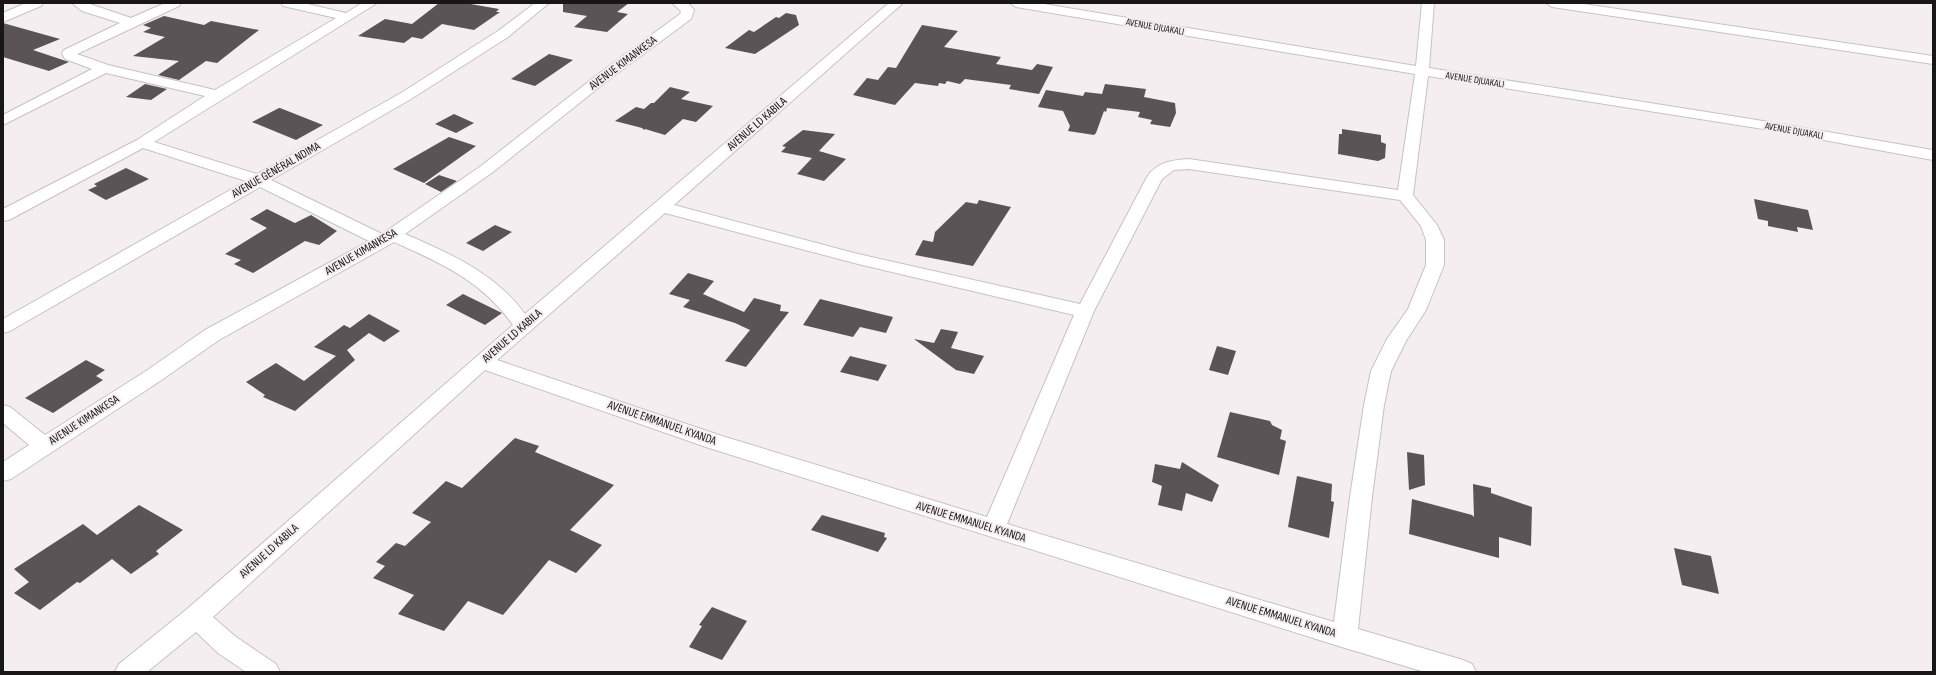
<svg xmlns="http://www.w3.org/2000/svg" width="1936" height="675" font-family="'Sofia Sans Condensed',sans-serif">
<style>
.building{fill:#5a5456}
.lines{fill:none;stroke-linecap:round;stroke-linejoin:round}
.minor-casing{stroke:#c8c1c4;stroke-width:2}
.minor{fill:#fff;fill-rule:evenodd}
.labels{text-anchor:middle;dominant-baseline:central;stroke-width:4;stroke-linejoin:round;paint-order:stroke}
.far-street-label{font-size:10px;fill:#191617;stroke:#f5eef1}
.street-label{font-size:12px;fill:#191617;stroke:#f5eef1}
</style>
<rect width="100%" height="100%" fill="#f5eef1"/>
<path class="building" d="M439,3H465L499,9L496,12H500L474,30L442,24L422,39L412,37L404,43L358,36L385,19L412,24Z
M563,3H629L617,12L628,14L607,32L574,27L587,16L563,12Z
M786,13L796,15L799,25L755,54L725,48L749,30L754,32L776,17L779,18Z
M164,16L204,25L211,21L259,30L217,63L206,61L179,80L158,75L179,61L133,56L165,37L143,32L151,28L143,25Z
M3,23L60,39L33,50L69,62L49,71L3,57Z
M922,25L958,31L944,47L1001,57L996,64L1032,70L1037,64L1053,67L1039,94L1009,89L1011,85L965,79L960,84L947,81L945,84L939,83L938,86L915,83L895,105L853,95L867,78L878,80L888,67L896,68Z
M549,54L573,60L535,86L511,79Z
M145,84L167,89L151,100L126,97Z
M1105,84L1146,89L1144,97L1175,103L1176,113L1170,127L1150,124L1152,120L1138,117L1140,112L1107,108L1106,112L1104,111L1096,133L1094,135L1068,131L1070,126L1063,111L1038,107L1046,90L1083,96L1085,92L1102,94Z
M670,87L690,92L681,99L713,106L696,122L683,119L665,135L645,129L644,130L642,128L615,121L636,107L644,109L651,103H654Z
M279,108H280L323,125L296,140L252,122Z
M454,114L474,123L456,133L435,124Z
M1342,129L1381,135V142L1386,144L1385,158L1378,161L1338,154L1339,134H1342Z
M803,130L835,134L819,151L846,159L824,181L797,174L812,158L781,152L786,147L782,146Z
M449,137L476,146L424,183L393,169Z
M126,168L149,179L106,200L88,190L97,186L94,184Z
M439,175L457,181L441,192L425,184Z
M1754,199L1808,210L1813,230L1797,227L1798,232L1768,226V221L1758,219Z
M979,200L1011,207L973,266L915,255L923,240L933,242L935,232L966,202L977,204Z
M267,209L295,223L311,215L337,231L319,245L305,241L253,273L234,264L241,260L225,254L267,228L250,219Z
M495,225L512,232L483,251L466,243Z
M688,273L714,281L703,294L744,312L754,298L781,305L780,311L789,312L746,367L725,361L750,330L735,323L683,307L690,300L669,294Z
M463,294L502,313L485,325L446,305Z
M820,299L893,317L886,333L860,327L853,337L803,325Z
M369,314L400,331L384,342L369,333L347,350L355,360L295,411L263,397L265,395L246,382L276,363L304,381L336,356L314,347L344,325L350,328Z
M941,329L958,332L951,348L984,356L974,374L956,370L914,339L934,343Z
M1217,346L1236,351L1228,375L1209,370Z
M850,356L887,365L878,381L840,372Z
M86,360L105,370L96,376L103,380L53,413L25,398Z
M1230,412L1270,421L1272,425L1282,430L1280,439L1286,441L1279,475L1217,457Z
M515,438L539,446L535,452L614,485L570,530L602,545L576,573L549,560L503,615L468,601L444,631L398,614L414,595L373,578L385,566L376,562L396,543L405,546L431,522L412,513L446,481L462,488Z
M1407,452L1424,455L1425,485L1409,490Z
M1182,462L1219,485L1212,502L1186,493L1182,511L1158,505L1162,486L1152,482L1155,464L1180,469Z
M1297,476L1332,484L1331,501L1334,502L1329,538L1288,527Z
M1473,484L1491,488V493L1532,507L1531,546L1499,537V558L1409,534L1412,499L1472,515L1474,517Z
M139,505L183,530L156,551L159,554L131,574L112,559L80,583L77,582L40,610L14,593L29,582L14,569L83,524L97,535Z
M822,515L885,533L884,537L887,538L878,552L811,530Z
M1674,548L1711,556L1719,594L1682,585Z
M712,607L747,621L722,660L689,647L702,626L699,625Z"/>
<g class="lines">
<g class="minor-casing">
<path id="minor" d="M26,3H43L41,6L3,22V13Z
M72,3H87L131,18L165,3H181L179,6L77,54L108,65L215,90L336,18L283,6L281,3H303L346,13L362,3H377L154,142L257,174L401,93L498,31L535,3H549L508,37L411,99L271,180L382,234L481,166L597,75L680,14L681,11L672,3H688L694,10L691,19L607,81L493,172L405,234C451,254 495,273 525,314L889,3H903L674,205L858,254L1080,304L1147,177C1157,162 1172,160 1189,159L1398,190L1415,74L1016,7L1010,3H1038L1416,66L1422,3H1434L1429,68L1757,120L1933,150V160L1757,128L1428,76L1413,195L1437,225L1444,240V265L1426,310L1406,341L1391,371L1384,405L1372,497L1358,629L1463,660L1472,664L1476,672H1425L1345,648L709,448L485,370L213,617L236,637L276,664L280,672H246L218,653L196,632L147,672H115L119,664L187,609L513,325C482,281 441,263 394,242L219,340L160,381L11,479L3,481V462L29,445L3,423V405L10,407L45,435L146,371L205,330L369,241L260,187L10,331L3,333V319L246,181L143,148L9,220L3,221V209L137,140L205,96L106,73L3,125V115L92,69L65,59L62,53L64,50L120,23L82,11ZM1189,169L1400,200L1421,226L1426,240V265L1408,309L1387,339L1371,371L1364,405L1350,497L1334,622L1007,524L1094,311L1162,179L1174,170ZM665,213L858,264L1074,315L987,517L722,436L497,360Z
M1546,3H1577L1933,56V64L1552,7Z"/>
</g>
<use href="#minor" class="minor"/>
</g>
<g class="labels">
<g class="far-street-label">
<text transform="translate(1155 27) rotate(10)">AVENUE DJUAKALI</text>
<text transform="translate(1475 80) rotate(9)">AVENUE DJUAKALI</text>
<text transform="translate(1794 131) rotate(10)">AVENUE DJUAKALI</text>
</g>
<g class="street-label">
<text transform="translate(623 63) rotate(-37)">AVENUE KIMANKESA</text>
<text transform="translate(757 124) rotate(-41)">AVENUE LD KABILA</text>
<text transform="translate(276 170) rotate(-30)">AVENUE GÉNÉRAL NDIMA</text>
<text transform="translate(361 252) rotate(-30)">AVENUE KIMANKESA</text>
<text transform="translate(512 336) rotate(-41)">AVENUE LD KABILA</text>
<text transform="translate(84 420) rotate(-33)">AVENUE KIMANKESA</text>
<text transform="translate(662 423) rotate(19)">AVENUE EMMANUEL KYANDA</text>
<text transform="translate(971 522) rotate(17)">AVENUE EMMANUEL KYANDA</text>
<text transform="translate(269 551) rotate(-42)">AVENUE LD KABILA</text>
<text transform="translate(1281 617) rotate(17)">AVENUE EMMANUEL KYANDA</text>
</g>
</g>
<rect width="1936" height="675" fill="none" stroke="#191617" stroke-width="8"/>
</svg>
